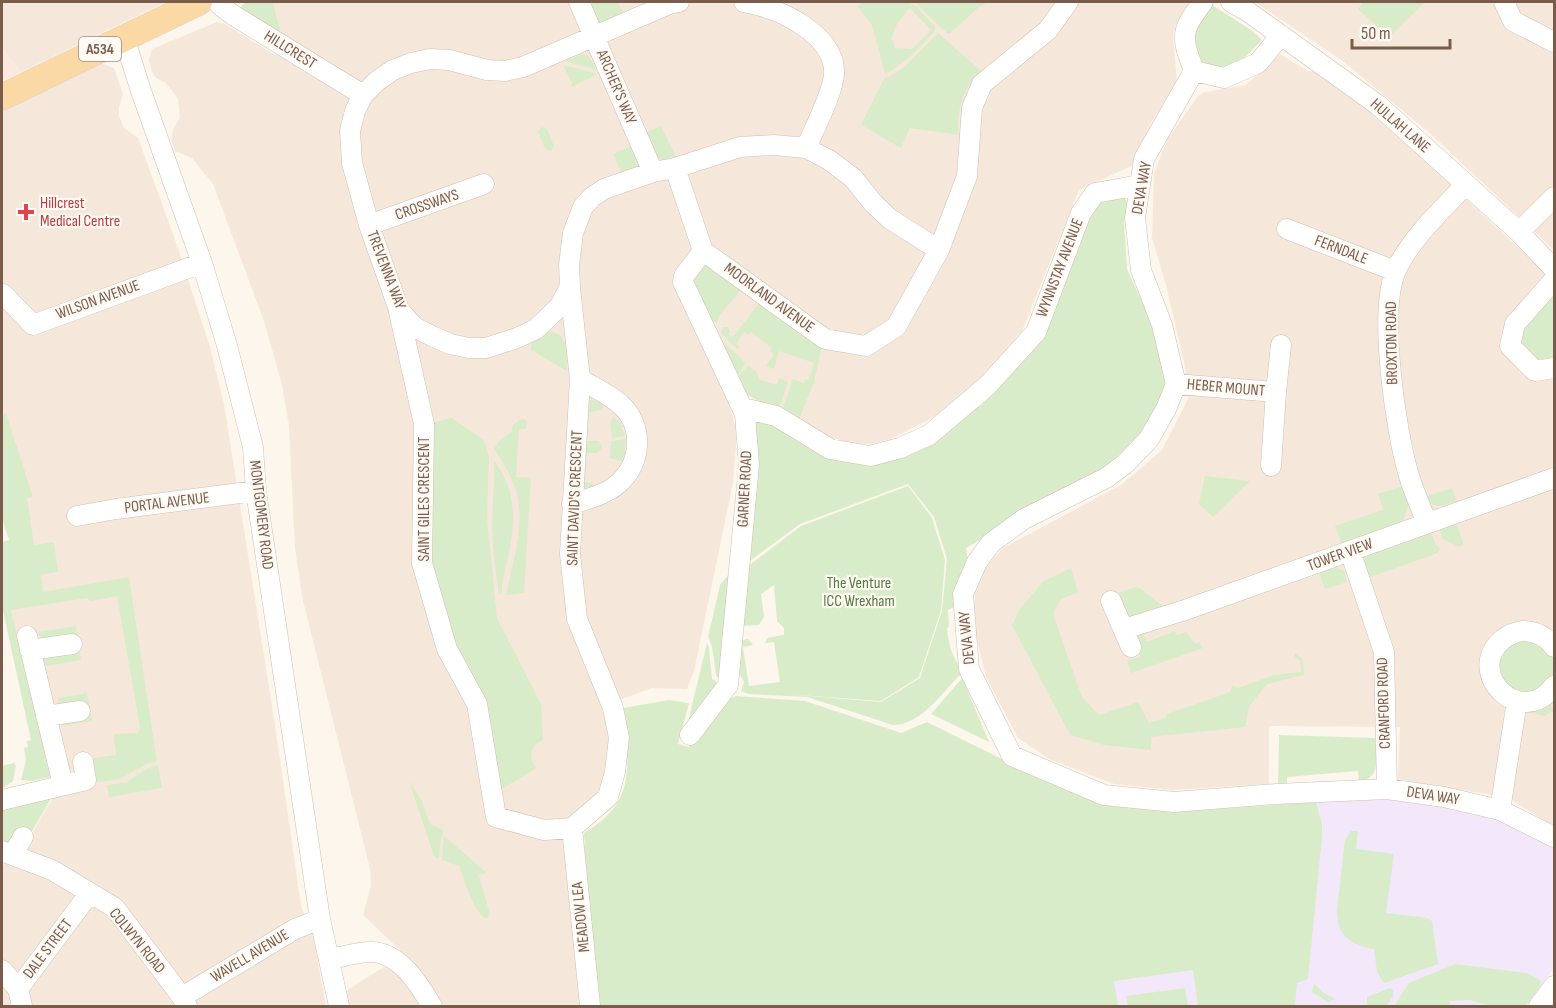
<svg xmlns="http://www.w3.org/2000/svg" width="1556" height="1008" font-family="'Sofia Sans Condensed',sans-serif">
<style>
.residential{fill:#f5e8da}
.commercial{fill:#fde8e0}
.education{fill:#f3e8fa}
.green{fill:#d8ecc9;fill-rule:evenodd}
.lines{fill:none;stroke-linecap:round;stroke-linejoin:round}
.minor-casing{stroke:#d1beb0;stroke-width:21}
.major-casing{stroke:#dad1cd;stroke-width:27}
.minor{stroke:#fff;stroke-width:20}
.major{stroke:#fbd9a5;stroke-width:26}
.health-dot{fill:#e0444e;stroke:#fffaf3;stroke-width:2}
.labels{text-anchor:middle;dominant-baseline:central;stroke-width:4.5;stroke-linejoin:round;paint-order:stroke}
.shield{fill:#fffaf3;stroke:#a28b7f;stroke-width:1.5}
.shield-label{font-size:15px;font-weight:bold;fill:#7a5c4d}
.street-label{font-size:16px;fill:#7a5c4d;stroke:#fffaf3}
.health-label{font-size:16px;fill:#be3a42;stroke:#fffaf3;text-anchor:start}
.park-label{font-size:16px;fill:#537a41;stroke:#fffaf3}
</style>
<rect width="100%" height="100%" fill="#fdf6ec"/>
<path class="residential" d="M2,2H166L21,72L2,48Z
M273,2H1191L1176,25L1173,35L1177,81L1175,85L1151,123L1136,159L1131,166L1079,190L1022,331L957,405L891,439L870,444L846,442L816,433L745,394L725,390L737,432L733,483L694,671L687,689L652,688L603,706L608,736V769L595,798L582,812L581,1006L349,1005L346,991L404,954L363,915L371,885L370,869L303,601L295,548L289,426L282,385L264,321L213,184L192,158L175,151L171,140L173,129L180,118L178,99L166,83L156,78L151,69L149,59L152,49L217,22L225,24L275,55L283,41Z
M1255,2H1554V250L1433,136L1344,62Z
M1280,54L1308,71L1318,72L1362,104L1441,173L1470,203L1546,273L1547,279L1510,320L1554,372V827L1509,798L1398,779L1400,727L1269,726V784L1173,790L1114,784L1049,759L1018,738L986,677L972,620L977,576L1003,548L1121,485L1162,450L1189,397L1184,362L1166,285L1152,238L1154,174L1167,140L1198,96L1205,92L1246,85Z
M103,64L114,68L123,94L119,107V116L124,128L138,138L178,248L210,347L224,404L275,725L301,906L314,940L326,1006H2V862L14,865L53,797L2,571L17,568L2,495V105Z"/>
<path class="commercial" d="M2,48L21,72L2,81Z"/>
<path class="education" d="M1394,797L1501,818L1554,848V968L1526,1006H1076L1103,804L1176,812Z"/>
<path class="green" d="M245,2H273L283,41L241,13V7Z
M586,2H618L623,12L605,22L598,23Z
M862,2H907L916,6L935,27V31C920,47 905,64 885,74L872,25L858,7ZM910,8L931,30L912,49L894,48V42L891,39L898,22Z
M915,2H988L979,7L949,34L942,29Z
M1363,2H1425L1389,37L1358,9Z
M1209,3L1251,30L1262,40L1238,64L1223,70L1200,62L1190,40Z
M938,33L983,73C964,78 955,119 959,135L910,128L901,148L861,125L884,79L902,69Z
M582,54L589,56L597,70L565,61Z
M563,65L598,74L571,87L572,83Z
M661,126L676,157L664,161L658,158L644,133Z
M541,127L547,129L554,146L551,151L545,149L538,132Z
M631,146L636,158L637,168L622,174L613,154Z
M1124,197L1128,203L1130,216L1124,220L1127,269L1153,326L1167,385L1142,433L1102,471L966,548L968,560L959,578L954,607L948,610L949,626L947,629C949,647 952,658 964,671C944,689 923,725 893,725L807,697L749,694L741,691L744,682L738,671L739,641L748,639L753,645L743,647L749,686L780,682L774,642L765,643L767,638L784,635V628L777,621L774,585L761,594L764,617L759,625L741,626L747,567L801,526L908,486L932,518L945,560L941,610L919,677L881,701L785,694L881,702L920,678L942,611L947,559L934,517L908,484L800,524L747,563L749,428L757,419L869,460L967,407L981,406L1038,345L1037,334L1081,220L1098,200Z
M706,266L712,268L741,290L719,316L718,322L711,321L694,287L693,279L701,267Z
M1554,288V363L1542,365L1517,346L1524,327L1549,301L1548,294Z
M759,303L822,346L814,382L798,422L781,413L793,379L804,383L805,379L809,380L814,363L779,351L774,369L766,366L774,355L770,351L772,348L751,332L748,335L744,332L736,344L740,347L737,349L721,333L723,327H728L730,332L728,334L733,337Z
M550,331C570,335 566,354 567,371L531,350L532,340Z
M718,334L724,343L746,363L737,376L716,335Z
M748,365L757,372L760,380L777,385L779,378L788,382L778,411L746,394L737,379Z
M588,399L601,402L603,405L602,410L589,412L587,441H598L602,446L600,451L597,453H587L585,482L593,484L598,487L582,492Z
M6,413L33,497L27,498L34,545L54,542L58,572L41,575L43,592L129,577L157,762L149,763L120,779L92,783L88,759L116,755L114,740L115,734L138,733L140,728L117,596L91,601L87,598L11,610L50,777L33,781L21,780L26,760L24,748L28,747L27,741L31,740L2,606V542L9,540L2,518V415Z
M613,417L620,422L625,436L612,438L610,422Z
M452,418L484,440L489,456L487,517L497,618L541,704L543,740C530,745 527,758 537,768L500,790L477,704L422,563L424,424Z
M523,418L527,421L526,429H519L516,477L531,478L524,593L506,595C512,564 525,527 517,494C513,478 503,463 494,449L498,442L512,431L513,425Z
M626,439L624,462L610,458L611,441Z
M494,460C524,501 512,538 502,584V592L499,595C496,573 493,552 492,530C492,506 495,483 494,460Z
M1205,476L1250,481L1213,517L1199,504Z
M1403,486L1409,504L1403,522L1342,545L1335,526L1383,510L1378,494Z
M1452,488L1457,501C1443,506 1434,510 1424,497Z
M1455,520L1464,545L1459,547L1443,539L1438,526Z
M1430,529L1435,543L1440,549L1438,553L1365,579L1362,561L1365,552Z
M1331,565L1344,571L1347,582L1325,589L1318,570Z
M1071,568L1078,592L1060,600L1053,614L1082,697L1099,715L1138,702L1149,723L1165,718L1167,714L1230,692L1233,685L1237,688L1241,687L1273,675L1301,672L1300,661L1294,656L1296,653L1303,660L1304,675L1267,684L1249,707L1245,727L1151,737V750L1104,745L1070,735L1012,625L1019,610L1044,581Z
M733,569L719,675L717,678C713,664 715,649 708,637L720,585Z
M1136,587L1141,589L1165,608L1135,621L1126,617L1116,594Z
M76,626L81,660L45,666L39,632Z
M1142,631L1147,642L1175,631L1177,635L1186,632L1194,643L1198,644V641L1203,648L1131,673L1127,661L1140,657L1134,641Z
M1523,637C1530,641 1543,644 1549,649C1556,658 1556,677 1548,685C1544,689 1537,692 1532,695L1505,688C1494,654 1493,657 1523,637Z
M707,643L709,648L712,679L716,681L717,688L687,726Z
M965,675L964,682L989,742L931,714Z
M87,693L92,721L63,726L58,698Z
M736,696L805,701L901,733L927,722L1008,762L1103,804L1176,812L1316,802L1322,824V838L1308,979L1297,983L1295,1006H1198L1193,970L1114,981L1118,1006H592L584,833C640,801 627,762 623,708L669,700L689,703L678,744L689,747L692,739L728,700Z
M1548,701L1554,710L1545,716L1527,712L1544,705Z
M1279,735L1375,738C1376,756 1382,779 1359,781L1358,771L1287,777V786L1278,787Z
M14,763L16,766L13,781L2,789V766Z
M158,765L162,788L109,797L107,785L126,782L150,767Z
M409,781L421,799L430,824L444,830L440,843L439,859L434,856Z
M53,795L31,833L16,845L2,844V809Z
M1351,831H1358L1356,849L1394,854L1386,913L1427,918L1432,921L1438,964L1384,983L1377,972L1374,949C1350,945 1336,935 1337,909L1345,840Z
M444,836L487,873L479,875L489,911L488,918H485C471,908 466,882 459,866L442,860Z
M1455,964L1527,973L1540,980L1541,985L1526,1006H1491L1470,1000L1450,1001V1006H1394L1409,983Z
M1314,983L1322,992L1335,999L1328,1002L1312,992Z
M1185,988L1188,1006H1128L1126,996Z
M1390,988L1393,990V996L1387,1006H1367V997Z"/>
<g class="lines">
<g class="minor-casing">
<path id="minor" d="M218,2L221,6L233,15L363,95
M579,2L653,172
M679,2L669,4L523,67L505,71L487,70L449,60L430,59L411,63L393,70L377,81L363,95L355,111L350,131L352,163L369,225L399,310L414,327L432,336L450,344L469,348H486L517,338L536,329L560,306L570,286L569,265L573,233L583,207L592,197L604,189L653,172L675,168L740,147L774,145L806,148L829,160L853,178L873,203L890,219L939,250
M744,2C777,7 836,34 834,74C833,93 814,129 806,148
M1203,2C1180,32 1181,36 1194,71L1224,78L1258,63L1281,35
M1231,2L1247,11L1378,105L1519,232L1554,269
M1504,2L1513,21L1554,42
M124,37L141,91L202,263L226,342L253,447L256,491L320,919L339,1006
M1194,71L1144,159L1135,218L1141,270L1162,325L1176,384L1166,409L1149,439L1125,464L1106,478L1024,519L991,543L977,562L963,594L969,669L1012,756L1104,795L1174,802L1276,794L1387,789L1444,797L1500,810L1554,837
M675,168L703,251L825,339L866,346L896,327L939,250L967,176L972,108L982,84L1048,30L1068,2
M369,225L484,184
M1287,229L1395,271
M1519,232L1554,197
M1554,280L1515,324L1510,346L1535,371L1554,368
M570,288L580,379L570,554L577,619L613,708L619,738L615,772L608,797L572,828
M3,294L33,325L202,263
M399,312L424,424L422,563L447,649L477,704L496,817L544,830L572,828
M1176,384L1276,392
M743,408L776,416L830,449L870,456L900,448L929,435L987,386L1036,332L1081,213L1095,193L1140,185
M1271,466L1276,392L1281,345
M572,504C588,499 607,494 619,483C642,462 644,425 620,404C608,394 593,387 580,379
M77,516L116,509L256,491
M1427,523C1421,508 1414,492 1409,476C1396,433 1377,308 1397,268C1413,236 1442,210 1466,184
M1350,551L1384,652L1387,789
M1111,601L1131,647
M1124,629L1185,610L1554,478
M27,636L63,785
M1554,647C1547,637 1536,631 1523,631C1515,632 1508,635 1502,640C1464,673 1521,730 1554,686
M30,650L72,644
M46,716L80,711
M690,735L728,685L749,465L745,414L683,282L684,276L703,251
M2,800L86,780L83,762
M1500,810L1517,701
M572,828L590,1006
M2,851L52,870L115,908L182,997L187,1006
M13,855L23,837
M329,959C342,957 357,952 371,952C399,952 419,984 432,1006
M2,970L18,989
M182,997L295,929L320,919
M22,1006L18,989L89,894
M1539,1006L1554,986"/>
</g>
<g class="major-casing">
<path id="major" d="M2,97L199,2"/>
</g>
<use href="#minor" class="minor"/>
<use href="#major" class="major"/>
</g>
<path class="health-dot" d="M23 203h6v6h6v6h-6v6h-6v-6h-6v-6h6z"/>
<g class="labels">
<rect class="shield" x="79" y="37" width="42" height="24" rx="4.5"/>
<g class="shield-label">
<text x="100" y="49">A534</text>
</g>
<g class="street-label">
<text transform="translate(290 50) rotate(32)">HILLCREST</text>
<text transform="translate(616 87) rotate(67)">ARCHER'S WAY</text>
<text transform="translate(1400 126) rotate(41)">HULLAH LANE</text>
<text transform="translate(1142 188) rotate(-80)">DEVA WAY</text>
<text transform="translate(427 205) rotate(-19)">CROSSWAYS</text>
<text transform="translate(1341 250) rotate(21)">FERNDALE</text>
<text transform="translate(1060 268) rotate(-69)">WYNNSTAY AVENUE</text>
<text transform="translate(386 270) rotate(69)">TREVENNA WAY</text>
<text transform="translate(769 298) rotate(36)">MOORLAND AVENUE</text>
<text transform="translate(98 300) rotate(-20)">WILSON AVENUE</text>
<text transform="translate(1392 343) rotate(-91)">BROXTON ROAD</text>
<text transform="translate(1226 388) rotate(5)">HEBER MOUNT</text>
<text transform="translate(745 489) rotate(-87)">GARNER ROAD</text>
<text transform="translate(575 498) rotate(-88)">SAINT DAVID'S CRESCENT</text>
<text transform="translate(424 499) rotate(-90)">SAINT GILES CRESCENT</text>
<text transform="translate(167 503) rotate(-7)">PORTAL AVENUE</text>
<text transform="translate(261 515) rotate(83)">MONTGOMERY ROAD</text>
<text transform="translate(1340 555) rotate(-20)">TOWER VIEW</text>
<text transform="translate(967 638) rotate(-96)">DEVA WAY</text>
<text transform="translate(1384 703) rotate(-92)">CRANFORD ROAD</text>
<text transform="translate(1433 796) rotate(9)">DEVA WAY</text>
<text transform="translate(581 917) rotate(-96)">MEADOW LEA</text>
<text transform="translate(137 941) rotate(51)">COLWYN ROAD</text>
<text transform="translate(48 949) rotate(-53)">DALE STREET</text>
<text transform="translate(250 956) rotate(-31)">WAVELL AVENUE</text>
</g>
<g class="health-label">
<text x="40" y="203">Hillcrest<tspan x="40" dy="18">Medical Centre</tspan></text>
</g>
<g class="park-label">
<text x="859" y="583">The Venture<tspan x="859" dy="18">ICC Wrexham</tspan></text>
</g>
</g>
<rect width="1556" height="1008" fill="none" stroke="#7a5c4d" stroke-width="6"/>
<path d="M1352 39v9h98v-9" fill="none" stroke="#7a5c4d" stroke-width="3"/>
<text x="1361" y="39" font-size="18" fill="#7a5c4d" stroke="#fffaf3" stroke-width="4.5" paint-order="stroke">50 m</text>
</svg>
